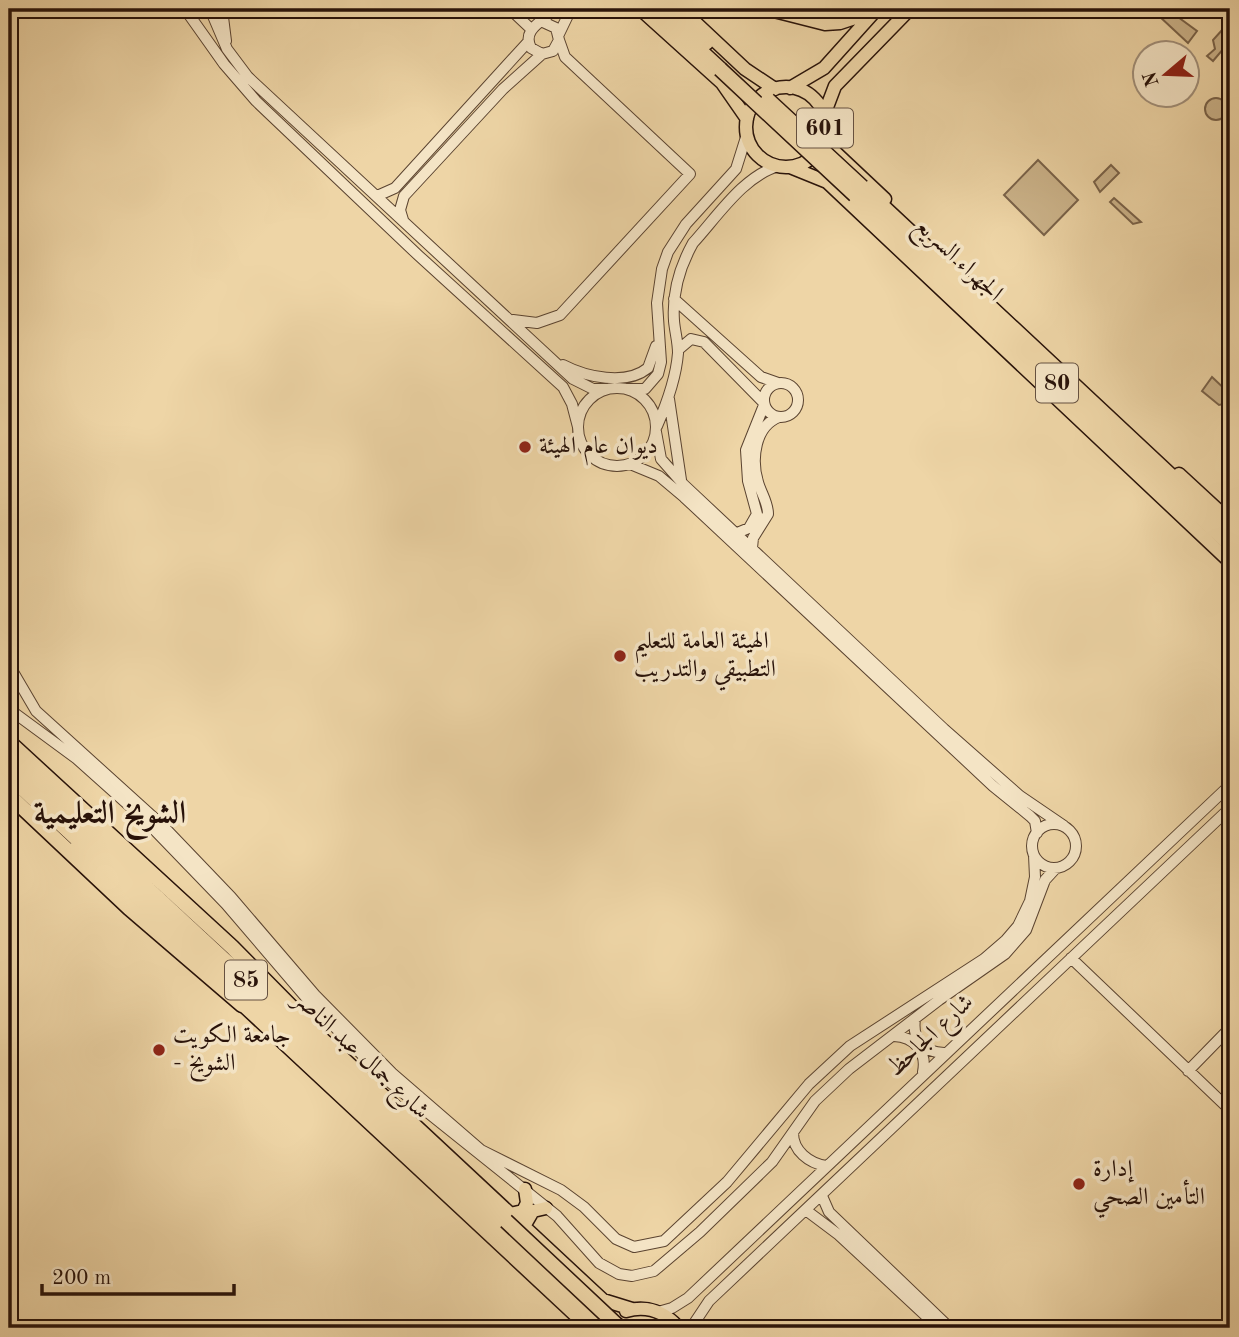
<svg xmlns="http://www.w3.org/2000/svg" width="1239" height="1337" font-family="'Old Standard TT',Amiri,serif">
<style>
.green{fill:#ccb48b;stroke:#7a634a;stroke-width:2}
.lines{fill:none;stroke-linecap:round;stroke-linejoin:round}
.minor-casing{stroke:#5a4330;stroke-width:12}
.major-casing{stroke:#281209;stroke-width:15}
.highway-casing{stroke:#281209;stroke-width:17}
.minor{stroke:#f4e4c5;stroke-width:10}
.major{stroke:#eed5a6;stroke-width:12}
.highway{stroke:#eed5a6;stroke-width:14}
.highway-bridge-casing{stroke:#281209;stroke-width:17;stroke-linecap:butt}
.highway-bridge{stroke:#eed5a6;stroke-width:14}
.poi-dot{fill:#8f2418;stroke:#f4e4c5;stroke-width:2.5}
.labels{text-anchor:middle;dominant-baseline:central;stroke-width:7;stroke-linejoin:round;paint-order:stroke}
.shield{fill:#f4e4c5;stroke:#655141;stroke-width:2}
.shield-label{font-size:23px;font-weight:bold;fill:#281209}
.street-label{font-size:24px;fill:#281209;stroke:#f4e4c5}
.poi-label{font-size:24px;fill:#281209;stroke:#f4e4c5;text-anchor:start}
.district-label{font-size:32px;font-weight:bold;fill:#281209;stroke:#f4e4c5}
</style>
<rect width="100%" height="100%" fill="#eed5a6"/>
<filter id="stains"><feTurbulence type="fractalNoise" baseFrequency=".00286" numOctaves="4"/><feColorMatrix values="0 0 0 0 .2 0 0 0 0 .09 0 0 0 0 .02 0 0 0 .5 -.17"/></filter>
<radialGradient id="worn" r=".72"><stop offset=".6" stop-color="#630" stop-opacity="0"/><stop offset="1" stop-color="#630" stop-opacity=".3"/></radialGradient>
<path class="green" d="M1167,9L1197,31L1188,43L1159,16Z
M1223,29L1230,31V41L1213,61L1207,56L1215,49L1213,40Z
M1205 109a11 11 0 1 1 22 0a11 11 0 1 1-22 0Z
M1038,160L1078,200L1044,235L1004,195Z
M1111,165L1119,173L1100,192L1094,182Z
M1114,198L1141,222L1133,224L1110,202Z
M1212,377L1230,394L1228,403L1219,405L1202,391Z"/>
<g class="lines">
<g class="minor-casing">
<path id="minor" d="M185,9L224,64L256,101L419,256L563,387L572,404L578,427
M210,9L227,49L248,77L573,379L593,389H608
M222,9L226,41
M510,9L531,29
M543,22L556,28L559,40L553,51L542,54L531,48C521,29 544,21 555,9
M559,34L571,9
M377,196L395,188L528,42
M403,220L400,210L404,196L503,89L542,54
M674,299L761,377L778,383
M513,320L537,323L560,315L690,174L565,57L559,40
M678,350L691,339L704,342L764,403
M563,365C586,377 626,386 648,368L656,346
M764 400a17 17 0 1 1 34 0a17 17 0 1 1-34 0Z
M578 427a39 39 0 1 1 78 0a39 39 0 1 1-78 0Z
M627,389H645L658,374L661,362L657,303L662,269L668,252L686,224L736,169L747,134
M669,399L681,480
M657,426C667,403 676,379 678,353C678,342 675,332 674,321C672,292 679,268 693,243C717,217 744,175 779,166
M656,432L661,459L683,484L944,729L1020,796L1064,826
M630,464L659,476L684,497L993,786L1030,816L1035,821L1037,833
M737,533L749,528L757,514L748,481L746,450L764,405
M752,548L753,538L768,514C768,502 761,493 758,482C751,459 755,426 779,417
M9,665L36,711L163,826L231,897L315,995L392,1073L481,1150L561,1190L584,1207L616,1239L634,1247L664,1241L727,1182L809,1084L850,1046L984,959L1006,940L1018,926L1030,901L1035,877L1034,855
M9,709L77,759L143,818L226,904L309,1001L386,1079L557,1216L599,1263L619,1274L632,1276L654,1271L700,1232L772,1162L815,1101L849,1069L939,1000L1005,954L1026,930L1045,880L1056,868
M1032 846a22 22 0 1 1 44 0a22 22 0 1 1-44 0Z
M1071,958L1230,1110
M915,1019C912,1039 923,1052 944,1053
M894,1036C915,1037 927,1052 923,1072
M1188,1071L1230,1028
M793,1133C793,1151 809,1163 826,1166
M822,1196L829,1212L950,1328
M807,1211L839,1235L939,1328
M658,1312L672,1308L688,1298L1230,785
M691,1328L709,1301L1230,808"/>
</g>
<g class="major-casing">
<path id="major" d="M640,9L722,83L747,119
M681,9L745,69L775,89
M766,9L825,24L840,23L873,12
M746 127a40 40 0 1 1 80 0a40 40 0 1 1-80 0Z
M790,88L824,68L877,9
M824,115L835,86L910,9
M825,133L835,152L885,199
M790,167L827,182L1230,562
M1179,474L1230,521
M75,848L149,917
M236,999L589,1328
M310,1027L603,1300L632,1309
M510,1214L523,1211L527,1203L525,1189
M526,1223L533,1211L546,1208
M626,1311C647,1305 665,1312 679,1328"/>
</g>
<g class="highway-casing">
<path id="highway" d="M655,9L720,69
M670,9L706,43
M862,187L1230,531
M855,195L1230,545
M9,742L232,947L318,1034
M9,760L506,1221
M9,776L602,1328
M9,795L129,908L242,1005"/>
</g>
<use href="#minor" class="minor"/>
<use href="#major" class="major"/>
<use href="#highway" class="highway"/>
<g class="highway-bridge-casing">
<path id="highway-bridge" d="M720,69L855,195
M768,100L862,187
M506,1221L620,1328"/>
</g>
<use href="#highway-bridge" class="highway-bridge"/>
</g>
<g class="poi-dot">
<circle cx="525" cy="447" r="7"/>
<circle cx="620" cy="656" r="7"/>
<circle cx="159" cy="1050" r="7"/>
<circle cx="1079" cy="1184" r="7"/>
</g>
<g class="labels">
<g class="shield">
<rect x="797" y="108.5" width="56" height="39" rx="5"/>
<rect x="1036" y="363.5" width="42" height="39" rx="5"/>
<rect x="225" y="960.5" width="42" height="39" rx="5"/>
</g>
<g class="shield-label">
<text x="825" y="128">601</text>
<text x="1057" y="383">80</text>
<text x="246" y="980">85</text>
</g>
<g class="street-label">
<text transform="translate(958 260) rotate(43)">الجهراء السريع</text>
<text transform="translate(931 1036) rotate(-43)">شارع الجاحظ</text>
<text transform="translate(361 1056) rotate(43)">شارع جمال عبد الناصر</text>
</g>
<g class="poi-label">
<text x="539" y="447">ديوان عام الهيئة</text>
<text x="634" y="642">الهيئة العامة للتعليم<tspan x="634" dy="28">التطبيقي والتدريب</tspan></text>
<text x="173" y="1036">جامعة الكويت<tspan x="173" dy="28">- الشويخ</tspan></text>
<text x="1093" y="1170">إدارة<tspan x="1093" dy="28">التأمين الصحي</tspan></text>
</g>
<g class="district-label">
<text x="110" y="815">الشويخ التعليمية</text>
</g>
</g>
<rect width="1239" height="1337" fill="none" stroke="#eed5a6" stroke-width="35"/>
<rect x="10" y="10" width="1218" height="1316" fill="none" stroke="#281209" stroke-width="3.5"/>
<rect x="18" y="18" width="1204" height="1302" fill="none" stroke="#281209" stroke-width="2"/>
<g transform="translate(1166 74) rotate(251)"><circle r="33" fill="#f4e4c5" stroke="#a2907a" stroke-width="2"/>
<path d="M0-5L12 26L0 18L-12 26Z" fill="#8f2418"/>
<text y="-10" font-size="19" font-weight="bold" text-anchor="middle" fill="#281209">N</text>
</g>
<path d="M42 1284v10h192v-10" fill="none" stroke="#281209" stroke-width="3.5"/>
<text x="52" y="1284" font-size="21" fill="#281209" stroke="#f4e4c5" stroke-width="5" paint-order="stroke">200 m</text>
<rect width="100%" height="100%" filter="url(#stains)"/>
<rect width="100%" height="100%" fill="url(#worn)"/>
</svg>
